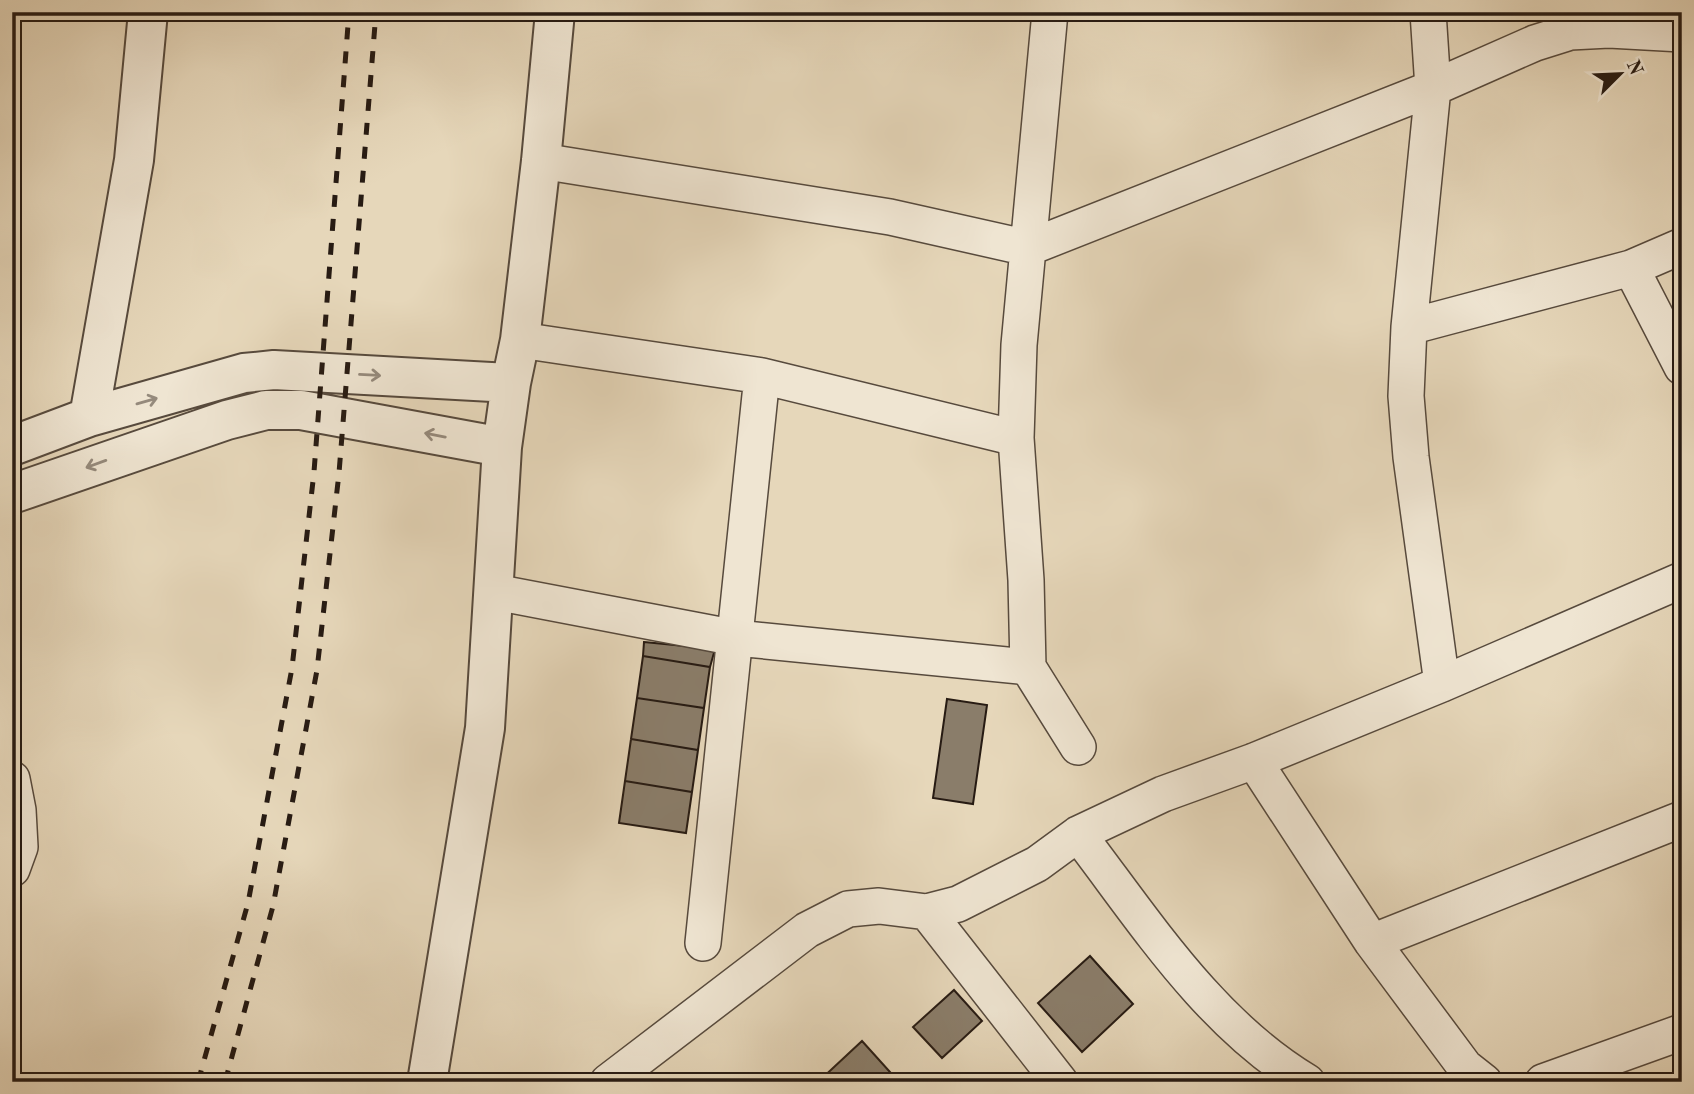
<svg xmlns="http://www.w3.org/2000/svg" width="1694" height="1094" font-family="'Old Standard TT',serif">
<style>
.building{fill:#8a7d6a;stroke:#271b13;stroke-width:2}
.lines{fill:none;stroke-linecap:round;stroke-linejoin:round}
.minor-casing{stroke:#574a3d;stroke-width:38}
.tertiary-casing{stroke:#574a3d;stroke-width:42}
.minor{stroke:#efe5d2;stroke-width:35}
.tertiary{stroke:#efe5d2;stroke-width:38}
.rail{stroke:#271b13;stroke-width:5;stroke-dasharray:12 12;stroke-linecap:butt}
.oneway{stroke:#958a7c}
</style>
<rect width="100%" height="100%" fill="#e6d7ba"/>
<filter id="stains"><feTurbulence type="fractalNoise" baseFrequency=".00286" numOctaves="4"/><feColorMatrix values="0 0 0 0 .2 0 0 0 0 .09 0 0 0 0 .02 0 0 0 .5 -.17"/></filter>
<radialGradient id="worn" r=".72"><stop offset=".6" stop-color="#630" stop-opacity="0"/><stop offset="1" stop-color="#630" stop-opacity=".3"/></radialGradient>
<path class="building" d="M644,642L715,649L710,667L643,656Z
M643,656L710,667L704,708L637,698Z
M637,698L704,708L698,750L631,739Z
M947,699L987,705L973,804L933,798Z
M631,739L698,750L692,792L625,781Z
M625,781L692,792L686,833L619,823Z
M1090,956L1133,1004L1082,1052L1038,1003Z
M954,990L982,1021L942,1058L913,1027Z
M862,1041L899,1082H818Z"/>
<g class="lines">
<g class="minor-casing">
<path id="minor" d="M1050,12L1019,345L1016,438L1026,580L1028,667L1078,747
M1428,12L1433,88L1409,327L1406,396L1411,457L1442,684
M541,161L890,217L1028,248L1433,88L1535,43L1570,32L1609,30L1682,34
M1631,268L1682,367
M1409,327L1631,268L1682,246
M520,340L762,376L1016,438
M495,592L736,638L1028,667
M1254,761L1372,942L1465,1067L1484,1082
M12,779L18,810L20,847L12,869
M1078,834C1146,923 1209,1023 1307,1082
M927,912L1060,1082
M1372,942L1682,819
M703,943L762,376
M608,1082L807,930L848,909L879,906L927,912L958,904L1037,864L1078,834L1163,794L1254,761L1442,684L1682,580
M1543,1082L1682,1032"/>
</g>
<g class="tertiary-casing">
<path id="tertiary" d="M89,417L134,160L148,12
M12,446L89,417L244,373L274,370L511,383
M12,494L227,420L266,410H301L502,447
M427,1082L485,728L502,447L511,383L520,340L541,161L555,12"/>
</g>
<use href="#minor" class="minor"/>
<use href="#tertiary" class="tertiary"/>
<path class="rail" d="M198,1082L248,903L292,668L314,472L349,12
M225,1082L273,906L317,670L339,473L376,12"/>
</g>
<defs><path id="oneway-shaft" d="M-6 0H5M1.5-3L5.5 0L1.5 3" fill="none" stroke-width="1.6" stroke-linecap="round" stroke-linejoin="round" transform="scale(1.75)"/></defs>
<g class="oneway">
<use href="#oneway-shaft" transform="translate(370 375) rotate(3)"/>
<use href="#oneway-shaft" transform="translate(147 401) rotate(-16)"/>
<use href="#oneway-shaft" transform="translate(435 435) rotate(-169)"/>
<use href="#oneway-shaft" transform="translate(96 464) rotate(160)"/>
</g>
<rect width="1694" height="1094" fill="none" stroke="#e6d7ba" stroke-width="42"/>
<rect x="14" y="14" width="1666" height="1066" fill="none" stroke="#271b13" stroke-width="3.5"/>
<rect x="21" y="21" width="1652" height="1052" fill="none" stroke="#271b13" stroke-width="2"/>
<g transform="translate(1620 74) rotate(66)" stroke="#efe5d2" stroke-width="5" paint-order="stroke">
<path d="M0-5L12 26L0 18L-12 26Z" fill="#271b13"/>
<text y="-10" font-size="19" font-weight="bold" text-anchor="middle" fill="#271b13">N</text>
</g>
<rect width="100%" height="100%" filter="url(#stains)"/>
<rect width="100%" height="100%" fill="url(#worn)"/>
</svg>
